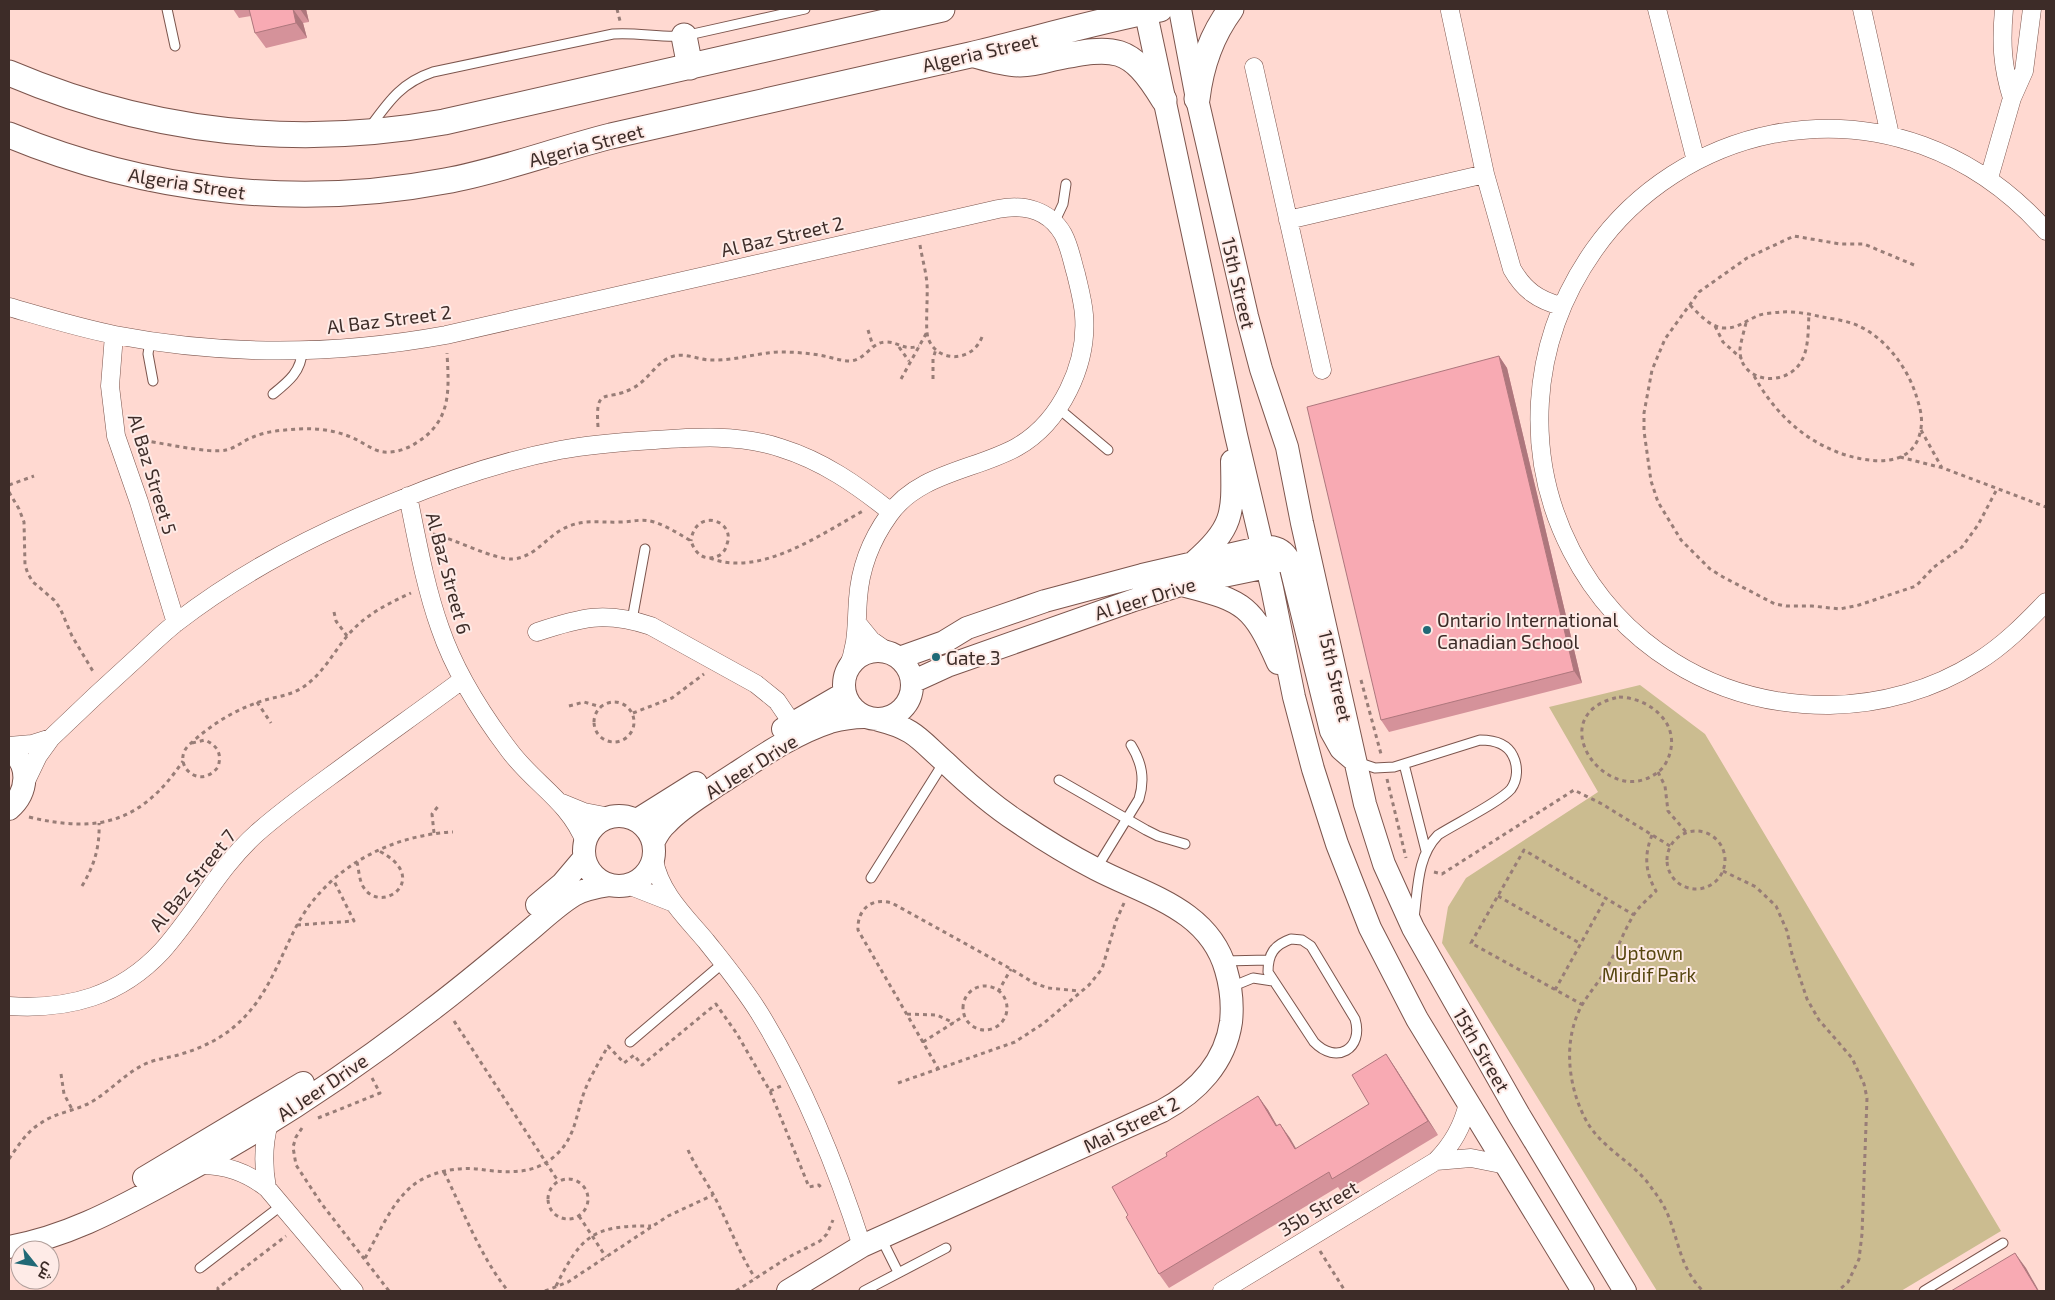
<svg xmlns="http://www.w3.org/2000/svg" width="2055" height="1300" font-family="'Exo 2',Cairo,sans-serif">
<style>
.green{fill:#cbbc90}
.lines{fill:none;stroke-linecap:round;stroke-linejoin:round}
.service-casing{stroke:#7c554d;stroke-width:11}
.minor-casing{stroke:#7c554d;stroke-width:19}
.tertiary-casing{stroke:#7c554d;stroke-width:24}
.secondary-casing{stroke:#7c554d;stroke-width:27}
.path{stroke:#987d77;stroke-width:3;stroke-dasharray:4 4;stroke-linecap:butt}
.service{stroke:#fff;stroke-width:9}
.minor{stroke:#fff;stroke-width:18}
.tertiary{stroke:#fff;stroke-width:22}
.secondary{stroke:#fff;stroke-width:25}
.wall{fill:#d5929a}
.shaded-wall{fill:#ae777d}
.building{fill:#f8aab3;stroke:#ae777d}
.poi-dot{fill:#216976;stroke:#feebe7;stroke-width:2}
.labels{text-anchor:middle;dominant-baseline:central;stroke-width:4;stroke-linejoin:round;paint-order:stroke}
.street-label{font-size:19px;fill:#3d2c28;stroke:#feebe7}
.poi-label{font-size:19px;fill:#3d2c28;stroke:#feebe7;text-anchor:start}
.park-label{font-size:19px;fill:#55450e;stroke:#feebe7}
</style>
<rect width="100%" height="100%" fill="#ffd9d1"/>
<path class="green" d="M1640,685L1705,734L2001,1231L1901,1291H1657L1442,943L1448,907L1466,878L1598,792L1549,707Z"/>
<g class="lines">
<g class="service-casing">
<path id="service" d="M167,9L175,46
M370,127C389,101 401,83 433,72L613,34C637,32 660,38 684,36L805,9
M1054,223L1063,204L1066,184
M150,340L148,354L153,381
M273,394C288,382 302,371 302,350
M1058,408L1108,450
M632,620L645,549
M1357,762L1375,768L1394,767L1480,740C1493,740 1507,743 1513,756C1518,766 1518,779 1511,789C1500,802 1455,824 1438,835C1417,856 1418,889 1414,918
M1404,764L1426,851
M1059,780L1146,830L1158,836L1185,844
M1096,869L1139,799C1145,779 1142,763 1131,745
M871,878L944,762
M1291,939L1302,940L1311,946L1355,1019C1364,1049 1336,1065 1314,1042L1268,972C1268,954 1274,945 1291,939Z
M1224,961L1268,960
M1231,987L1253,978L1273,981
M630,1042L723,963
M881,1238L898,1272
M200,1268L282,1205
M864,1291L946,1248
M1924,1291L2003,1243"/>
</g>
<g class="minor-casing">
<path id="minor" d="M1657,9L1696,161
M1862,9L1890,135
M2004,9C2001,42 2002,66 2012,98
M1450,11L1485,174L1512,269C1524,290 1538,300 1561,306
M1254,67L1322,370
M1989,178L2012,98L2024,71L2032,9
M1288,220L1485,174
M2046,231C1976,152 1878,114 1773,134C1702,148 1636,190 1594,250C1458,443 1591,707 1830,705C1881,704 1933,690 1977,662C2003,646 2025,624 2046,602
M9,307C44,317 79,328 115,335C225,356 337,355 446,335L998,209C1024,204 1049,210 1063,234C1070,247 1072,261 1076,274C1079,287 1083,301 1084,315C1088,364 1061,422 1017,447C976,470 918,473 889,515C871,540 860,569 858,599C856,626 858,644 847,670
M114,335L110,386L116,436L139,502L176,623
M408,496C417,540 425,586 440,628C455,672 481,713 509,750C534,784 569,801 585,842
M858,624L871,640L888,652
M537,632C582,617 605,611 651,626L756,684L777,701L792,723
M9,746L32,744L51,738
M24,785L38,756L51,738C81,709 111,681 141,654C153,643 164,632 177,622C243,571 319,532 397,501C450,479 503,461 560,450C591,444 622,442 654,440C697,437 739,434 781,448C823,461 857,485 891,512
M562,803L584,812L610,817
M654,860C660,893 685,916 706,941C725,965 744,988 760,1014C805,1087 836,1165 862,1246
M628,885L674,903
M9,1006C69,1010 120,996 162,951C196,913 219,867 257,833C284,809 314,788 344,766C383,737 423,709 462,680
M1436,1161L1471,1158L1506,1165
M200,1165C226,1165 246,1172 267,1188L354,1291
M267,1188C263,1166 263,1145 269,1123
M1222,1291L1436,1161C1453,1144 1463,1126 1468,1103"/>
</g>
<g class="tertiary-casing">
<path id="tertiary" d="M1145,9L1236,435L1272,588L1294,697L1313,769L1337,844L1370,928L1417,1019L1583,1291
M1180,9L1197,99L1247,316L1261,369L1287,447L1302,523L1365,804L1384,864L1413,928L1519,1115L1625,1291
M1194,562C1235,527 1233,512 1232,461
M1186,586C1245,601 1253,607 1278,663
M844 685a34 34 0 1 1 68 0a34 34 0 1 1-68 0Z
M899,658L944,642L967,628L1045,601L1142,575L1263,547C1275,546 1283,549 1289,560L1331,731L1341,749L1355,761
M912,682L947,666L1137,599L1180,585L1267,567L1279,559
M783,729L845,693
M9,749C31,764 28,793 9,809
M584 851a35 35 0 1 1 70 0a35 35 0 1 1-70 0Z
M637,820L696,783
M654,841C657,835 661,828 667,823C682,807 702,796 719,784C754,762 790,735 830,722C841,719 852,717 864,717
M537,905L562,884L584,858
M144,1178L303,1083
M9,1247C65,1237 112,1212 162,1185C254,1136 347,1075 430,1011C462,987 493,961 524,935C540,922 556,906 574,895C585,889 597,887 610,885
M788,1291L862,1246L1162,1111C1197,1092 1225,1063 1231,1022C1233,1003 1231,987 1226,970C1209,909 1146,895 1096,869C1069,855 1043,839 1018,822C992,805 968,784 945,762C919,739 915,729 879,720"/>
</g>
<g class="secondary-casing">
<path id="secondary" d="M684,36L690,67
M975,55C989,59 1005,64 1020,64C1032,64 1043,61 1054,58C1115,46 1130,44 1164,100
M9,73C148,132 295,149 444,122L942,9
M1197,99C1201,65 1211,36 1231,9
M9,135C147,192 298,209 445,181C501,171 555,150 611,136C730,108 850,82 970,55C1033,40 1096,21 1160,9"/>
</g>
<path class="path" d="M617,9L620,21
M920,245C922,258 926,271 927,284C928,296 925,329 928,338C937,363 972,363 982,337
M1914,265L1864,244H1840L1794,236L1747,258L1699,292L1665,339L1652,370L1644,413V431L1651,481L1658,502L1681,540L1710,569L1723,577L1775,604L1786,606H1812L1840,609L1859,605L1916,586L1934,567L1962,547L1978,525L1997,489
M1690,305C1700,315 1709,326 1723,328C1736,329 1744,322 1755,317C1762,313 1773,313 1781,312C1795,311 1809,314 1822,317C1834,319 1848,321 1859,326C1886,339 1907,367 1916,395C1919,405 1923,416 1921,428C1915,471 1866,463 1837,452C1799,437 1772,409 1753,374
M1746,323C1744,331 1741,341 1740,349C1739,384 1788,388 1802,360C1809,347 1808,329 1809,314
M1715,326L1723,342L1742,359
M868,330L873,346
M899,347L909,361
M901,379L927,332
M933,379V359L936,349
M598,427C595,384 606,403 633,388C649,380 657,360 674,356C687,353 699,360 711,360C734,361 756,353 779,352C794,352 809,353 824,356C833,358 842,361 850,361C866,360 871,342 886,342C899,342 904,351 919,346
M1921,430L1942,468
M136,439C157,442 208,454 226,450C236,448 244,440 253,437C267,431 283,430 298,429C317,428 335,430 353,438C363,442 373,451 384,452C395,453 407,449 416,443C452,421 449,390 447,353
M1900,457L1943,468L2046,507
M9,485L34,476
M9,492L19,509L24,522L25,565L28,574L33,582L54,600L60,608L72,636L94,673
M433,534C455,539 494,560 513,559C534,557 544,540 561,530C582,518 598,523 620,522C632,522 642,518 654,522C667,526 679,534 691,541C695,553 704,562 718,556C723,554 726,549 727,544C736,520 695,507 691,541
M710,558C760,578 821,534 863,511
M334,612L336,621L347,636
M1361,680L1381,754
M1619,697C1648,698 1679,721 1670,753C1668,760 1664,768 1658,772C1607,812 1538,714 1619,697Z
M257,702L271,723
M594 722a20 20 0 1 1 40 0a20 20 0 1 1-40 0Z
M569,706L584,702L601,707
M633,713L672,698L704,674
M192,743L205,740C218,746 222,754 218,767C199,792 170,763 189,745C208,727 231,712 256,703C271,697 286,697 300,689C322,676 332,654 348,635C365,615 387,604 411,593
M1658,772L1665,786L1668,811L1686,832
M1387,779L1406,858
M29,817C99,834 142,822 183,761
M1667 860a29 29 0 1 1 58 0a29 29 0 1 1-58 0Z
M434,833L432,814L440,804
M1652,835C1644,855 1645,872 1656,891C1648,899 1638,907 1633,916C1624,931 1618,948 1609,964C1602,979 1590,991 1582,1005C1562,1041 1568,1088 1587,1122C1603,1150 1636,1163 1653,1190C1661,1200 1667,1211 1671,1223C1680,1249 1683,1271 1703,1291
M357,862C359,870 359,881 364,888C382,915 432,878 379,851
M1723,871L1756,887L1776,906L1787,931L1792,954L1807,999L1819,1020L1852,1058L1864,1084L1867,1098L1862,1234L1859,1259L1848,1282L1838,1291
M1434,872L1442,874L1574,790L1602,804L1670,846
M82,886C94,866 100,847 99,823
M1498,896L1581,944
M297,925L354,921L333,879
M963 1008a22 22 0 1 1 44 0a22 22 0 1 1-44 0Z
M1555,990L1606,898
M998,992L1011,969
M1583,1005L1471,943L1524,850L1634,915
M907,1014L937,1015L954,1023
M454,1021L558,1181
M923,1042L964,1016
M939,1070L858,930C857,909 872,897 892,903L1011,969L1034,983L1048,988L1080,991
M61,1074L64,1094L73,1111
M898,1083L1015,1042L1044,1023L1089,985L1102,969L1116,921L1124,903
M770,1091L781,1086
M318,1118L380,1093L372,1078
M302,1128L296,1137L293,1147L296,1165L321,1203L389,1291
M688,1150C695,1166 705,1179 713,1194C728,1222 738,1251 755,1278
M9,1159C18,1146 27,1131 41,1123C56,1112 77,1111 93,1101C111,1090 126,1073 145,1064C156,1059 167,1058 178,1055C199,1049 219,1040 235,1026C266,1000 278,962 296,927C326,869 389,835 453,832
M444,1172C464,1212 480,1256 508,1291
M548 1199a20 20 0 1 1 40 0a20 20 0 1 1-40 0Z
M579,1216L606,1257
M1320,1251L1345,1291
M365,1258C379,1234 392,1200 416,1183C435,1170 463,1166 485,1170C511,1173 536,1174 556,1155C576,1137 576,1113 585,1090C591,1075 600,1061 608,1046L624,1063L634,1055L642,1065L716,1004L737,1034L770,1091L809,1187L819,1185L823,1190
M556,1286C581,1236 593,1225 651,1226
M218,1291V1288L286,1236
M545,1291L568,1282L668,1216L713,1195
M736,1291L787,1258L820,1241L827,1234L833,1220"/>
<use href="#service" class="service"/>
<use href="#minor" class="minor"/>
<use href="#tertiary" class="tertiary"/>
<use href="#secondary" class="secondary"/>
</g>
<path class="wall" d="M233,9H306L309,22L303,23L307,38L266,48L255,33L251,16L239,18Z
M1499,356L1507,368L1582,683L1389,732L1381,720Z
M1386,1054L1396,1069L1438,1135L1342,1193L1338,1187L1169,1288L1159,1274L1128,1215L1167,1156L1258,1096L1268,1110L1277,1126L1280,1124L1296,1149L1369,1104Z"/>
<path class="shaded-wall" d="M293,9L303,23L307,38L296,23Z
M300,9H306L309,22Z
M1499,356L1507,368L1582,683L1574,671Z
M1386,1054L1396,1069L1438,1135L1428,1121Z
M1258,1096L1268,1110L1286,1141L1276,1126Z
M1280,1124L1290,1138L1305,1164L1295,1149Z
M2015,1253L2026,1268L2039,1291H2038Z"/>
<path class="building" d="M249,9H293L296,23L255,33Z
M1499,356L1574,671L1381,720L1307,407Z
M1386,1054L1428,1121L1332,1179L1329,1172L1159,1274L1126,1217L1128,1215L1112,1187L1167,1156L1166,1153L1258,1096L1276,1126L1280,1124L1295,1149L1369,1104L1352,1075Z
M2015,1253L2038,1291H1951Z"/>
<g class="poi-dot">
<circle cx="1427" cy="630" r="5"/>
<circle cx="936" cy="657" r="5"/>
</g>
<g class="labels">
<g class="street-label">
<text transform="translate(980 52) rotate(-13)">Algeria Street</text>
<text transform="translate(586 145) rotate(-15)">Algeria Street</text>
<text transform="translate(187 183) rotate(9)">Algeria Street</text>
<text transform="translate(782 236) rotate(-13)">Al Baz Street 2</text>
<text transform="translate(1239 283) rotate(77)">15th Street</text>
<text transform="translate(389 319) rotate(-7)">Al Baz Street 2</text>
<text transform="translate(153 474) rotate(73)">Al Baz Street 5</text>
<text transform="translate(449 573) rotate(75)">Al Baz Street 6</text>
<text transform="translate(1145 598) rotate(-17)">Al Jeer Drive</text>
<text transform="translate(1336 676) rotate(77)">15th Street</text>
<text transform="translate(751 766) rotate(-32)">Al Jeer Drive</text>
<text transform="translate(192 880) rotate(-51)">Al Baz Street 7</text>
<text transform="translate(1482 1050) rotate(60)">15th Street</text>
<text transform="translate(322 1087) rotate(-34)">Al Jeer Drive</text>
<text transform="translate(1131 1124) rotate(-26)">Mai Street 2</text>
<text transform="translate(1318 1208) rotate(-31)">35b Street</text>
</g>
<g class="poi-label">
<text x="1437" y="619">Ontario International<tspan x="1437" dy="22">Canadian School</tspan></text>
<text x="946" y="657">Gate 3</text>
</g>
<g class="park-label">
<text x="1649" y="952">Uptown<tspan x="1649" dy="22">Mirdif Park</tspan></text>
</g>
</g>
<rect width="2055" height="1300" fill="none" stroke="#3d2c28" stroke-width="20"/>
<g transform="translate(35 1265) rotate(120)"><circle r="24" fill="#feebe7" stroke="#b19f9b"/>
<path d="M0-4L9 19L0 12L-9 19Z" fill="#216976"/>
<text y="-8" font-size="14" font-weight="bold" text-anchor="middle" fill="#3d2c28">ش</text>
</g>
</svg>
